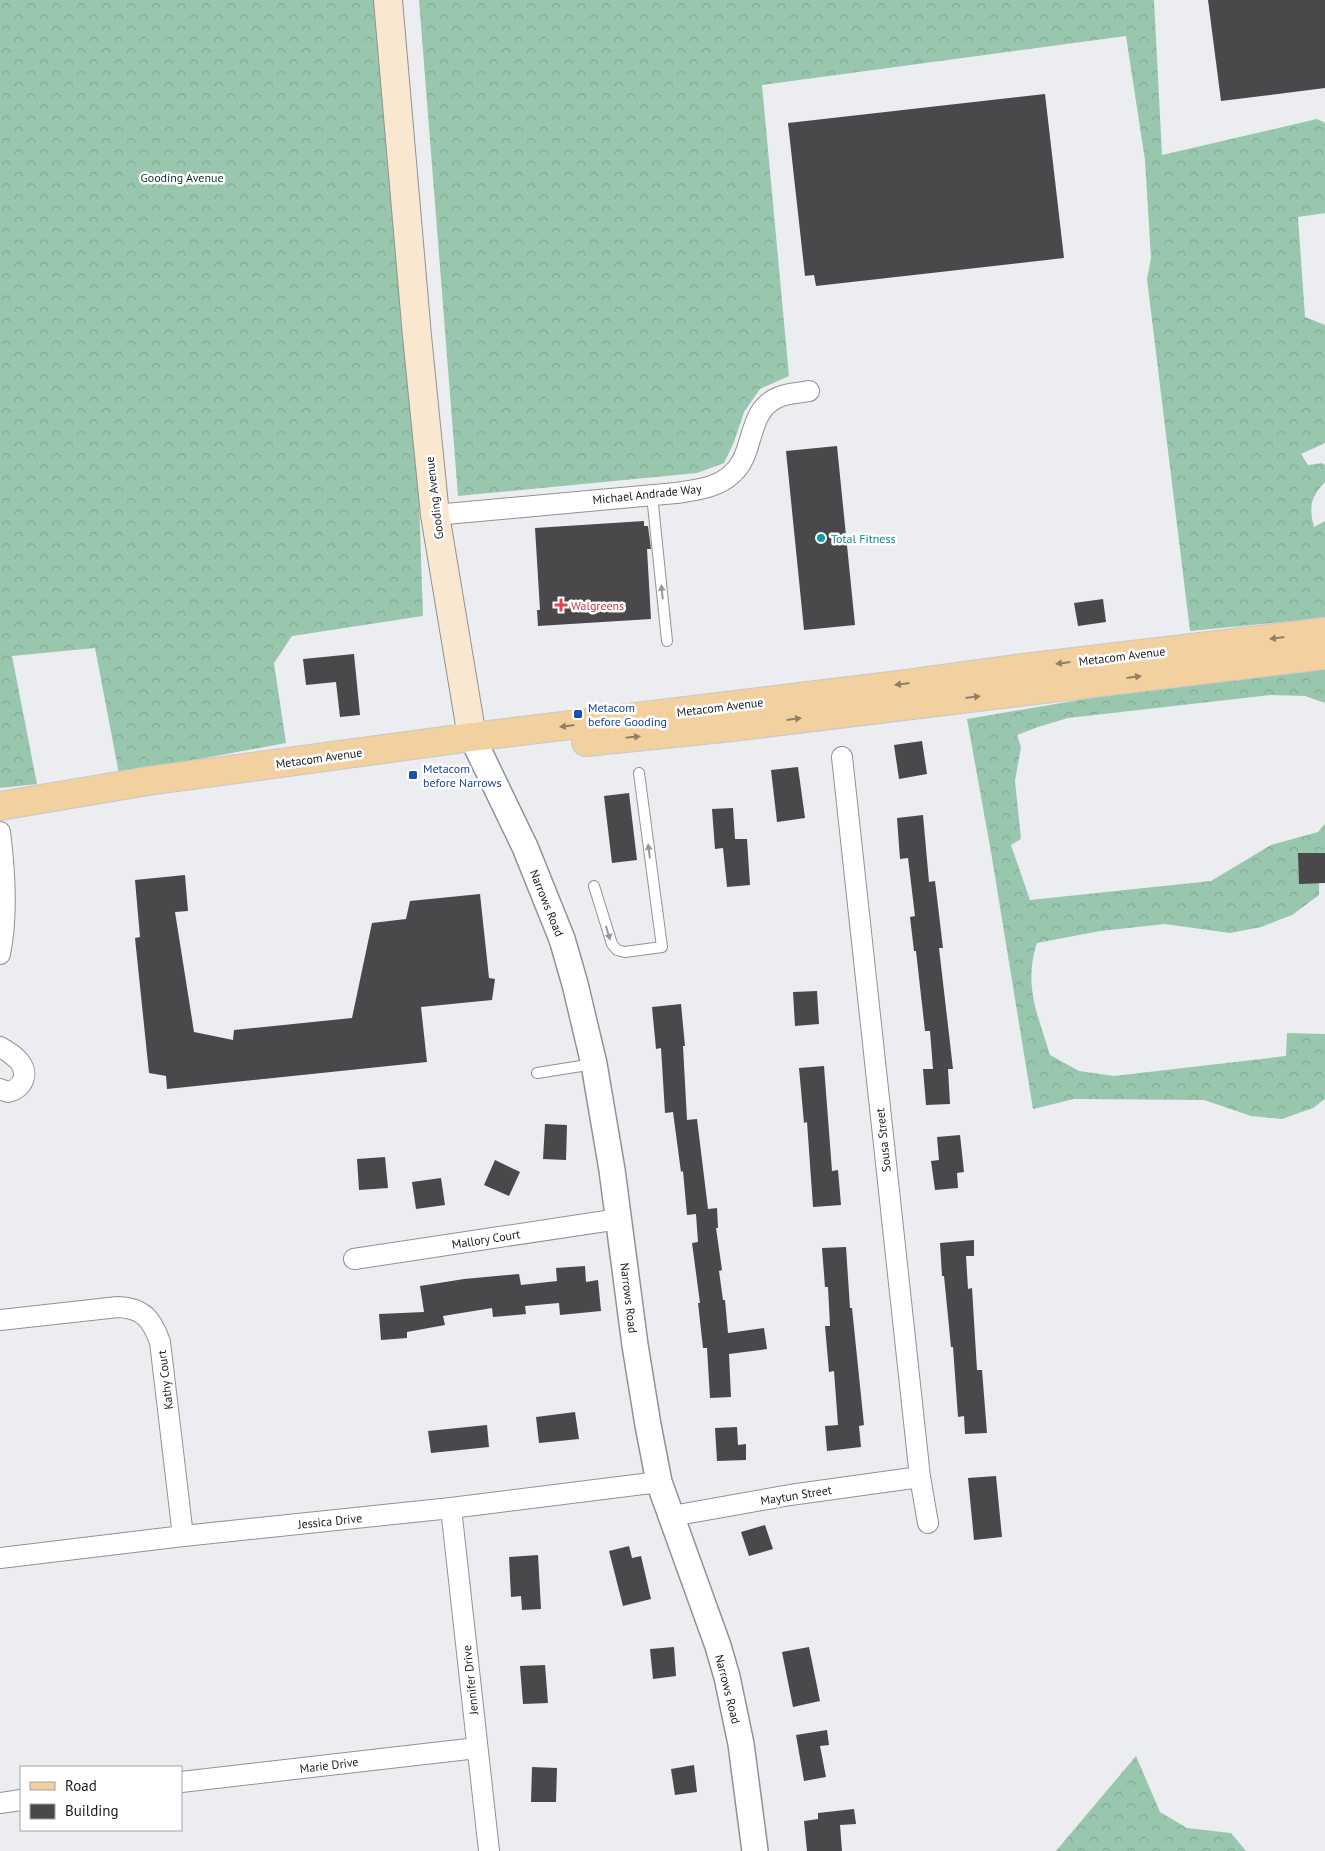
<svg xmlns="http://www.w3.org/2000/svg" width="1325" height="1851" font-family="'PT Sans',sans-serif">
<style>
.forest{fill:url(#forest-crowns)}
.building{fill:#4a484a}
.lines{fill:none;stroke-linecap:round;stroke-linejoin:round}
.service-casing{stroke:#909294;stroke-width:12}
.minor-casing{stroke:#909294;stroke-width:22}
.tertiary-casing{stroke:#909294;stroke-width:28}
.secondary-casing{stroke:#909294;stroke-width:30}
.primary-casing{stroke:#c8c8c9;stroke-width:30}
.service{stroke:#fff;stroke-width:10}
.minor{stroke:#fff;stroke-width:20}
.tertiary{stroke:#fff;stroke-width:25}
.secondary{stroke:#f9e7cf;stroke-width:28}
.primary{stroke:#f3d09f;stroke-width:28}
.oneway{fill:#989899}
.oneway2{fill:#917f64}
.culture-dot{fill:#0f9aa8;stroke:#fff;stroke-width:2}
.health-dot{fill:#e0444e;stroke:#fff;stroke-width:2}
.transit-dot{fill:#1a4fb4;stroke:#fff;stroke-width:2}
.labels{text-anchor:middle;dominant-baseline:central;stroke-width:5;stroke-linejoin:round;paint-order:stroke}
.park-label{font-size:12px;fill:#153425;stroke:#fff}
.street-label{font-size:12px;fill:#1a1b1c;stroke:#fff}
.culture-label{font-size:12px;fill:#0d838f;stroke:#fff;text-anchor:start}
.health-label{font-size:12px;fill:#be3a42;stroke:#fff;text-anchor:start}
.transit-label{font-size:12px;fill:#164399;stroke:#fff;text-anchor:start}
</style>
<defs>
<pattern id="forest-crowns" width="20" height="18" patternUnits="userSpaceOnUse" patternTransform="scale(1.25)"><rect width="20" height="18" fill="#98c7ad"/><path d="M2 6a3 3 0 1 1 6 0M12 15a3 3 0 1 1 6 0" fill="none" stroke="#82aa94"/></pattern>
</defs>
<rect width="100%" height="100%" fill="#ecedf0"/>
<path class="forest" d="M0,0H374L419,499L423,616L292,636L274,663L286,743L119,774L95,648L12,656L37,784L0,788Z
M419,0H1154L1162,155L1317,119L1325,123V213L1298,217L1305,317L1325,325V443L1301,454L1308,465L1322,463L1325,465V482C1310,498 1309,507 1314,527L1325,521V618L1190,631L1147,279L1151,258L1145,160L1126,36L762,85L789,376L760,389L744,412L734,442L724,463L697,473L458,496Z
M1325,658V703L1305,696L1271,695L1068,718L1038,727L1017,735L1021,747L1015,781L1021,839L1011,845L1030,900L1211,881L1271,845L1318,832L1325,824V864L1319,880V895L1292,915L1261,927L1230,933L1165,924L1100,931L1037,943C1023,985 1038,1015 1050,1055L1079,1071L1114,1076L1286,1056L1287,1033L1325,1034V1099L1313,1108L1282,1119L1251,1116L1204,1100L1074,1099L1033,1109L991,852L967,719Z
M1136,1756L1160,1812L1187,1828L1231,1833L1246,1851H1056Z"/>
<path class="building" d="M1208,0H1325V88L1221,101Z
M1045,94L1064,258L816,286L814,275L805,276L788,123Z
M837,446L855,625L804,630L786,451Z
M644,521V526H648L651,549H647L651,619L538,626L537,610H540L535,528Z
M1103,599L1106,622L1078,626L1074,603Z
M354,654L360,715L340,717L336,682L306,685L303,659Z
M922,741L927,774L899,779L894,745Z
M798,767L805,818L777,822L771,770Z
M629,793L637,860L612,863L604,796Z
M733,808L735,839H747L750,885L727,887L723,848L715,849L712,809Z
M923,815L929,882L935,881L943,948H939L953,1069H948L950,1104L926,1105L923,1069H933L930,1031H925L916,951H914L910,917L915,916L908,858L900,859L897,818Z
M1298,853H1325V883L1299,884Z
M185,875L188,911L175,912L194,1032L233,1040L234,1030L352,1018L372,923L406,919L410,901L480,894L489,978L495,979L492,1000L421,1007L427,1062L167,1089L166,1076L149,1073L135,938L140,937L135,880Z
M817,991L819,1024L795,1026L793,992Z
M681,1004L685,1046H683L687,1120L697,1119L708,1209L717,1208L718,1228H716L722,1270L719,1271L723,1300H725L728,1333L764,1328L767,1349L729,1354L731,1397L710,1398L707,1348H703L698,1303H700L692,1243L698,1242L696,1214L687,1215L683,1171L681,1172L673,1112L665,1113L661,1048L656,1049L652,1007Z
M824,1066L832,1171L838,1170L841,1205L813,1207L807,1122L804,1123L799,1068Z
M545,1124L567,1125L566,1160L543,1159Z
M960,1135L964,1172L957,1173L958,1188L935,1190L931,1161L939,1160L937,1137Z
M385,1157L388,1188L359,1190L357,1159Z
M495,1160L520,1172L509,1196L484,1185Z
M441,1178L445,1205L416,1209L412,1182Z
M974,1240V1256H966L968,1289L972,1288L977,1370H982L987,1433L965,1434L964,1416L958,1417L953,1347H951L944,1276H942L940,1243Z
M846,1247L850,1308H852L864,1425L859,1426L861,1447L827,1451L825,1426L838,1425L834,1371L829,1372L825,1326H830L828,1287H825L822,1248Z
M585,1266L586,1282L598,1280L601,1311L560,1315L559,1303L525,1306L526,1314L493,1317L492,1308L443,1316L445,1325L407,1332V1338L381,1340L379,1314L424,1312L420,1286L464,1279L519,1274L521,1285L557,1281L556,1268Z
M575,1412L579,1439L539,1443L536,1417Z
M487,1425L489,1447L431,1453L428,1431Z
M737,1427L738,1445L746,1444V1460L717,1461L715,1428Z
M996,1476L1002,1537L974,1540L968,1478Z
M765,1525L773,1549L749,1556L741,1532Z
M629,1546L632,1558L641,1556L651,1599L623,1606L609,1551Z
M538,1555L541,1609L522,1610L521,1596L511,1597L509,1557Z
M674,1647L676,1676L653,1679L650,1649Z
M809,1647L820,1701L793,1707L782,1652Z
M545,1665L548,1703L523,1704L520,1666Z
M827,1730L829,1745L820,1746L826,1777L804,1781L796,1735Z
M694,1765L697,1792L675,1795L671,1769Z
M532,1767L557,1768L556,1802H531Z
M854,1809L856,1824L840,1825L842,1851H807L804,1821L818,1819V1813Z"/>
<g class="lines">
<g class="service-casing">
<path id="service" d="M652,495L667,641
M594,886L612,944L617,950L625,952L662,947L639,773
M537,1073L594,1064"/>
</g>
<g class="minor-casing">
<path id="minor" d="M435,515L676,493C696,490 718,488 733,473C756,452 746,410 779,397C788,393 800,393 809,391
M842,757L920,1477L928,1523
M0,832C5,871 8,914 0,954
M0,1047C13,1054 32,1067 21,1084C17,1089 14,1091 8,1092L0,1089
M354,1259L619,1219
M0,1320L118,1307C144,1308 152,1320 160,1342L183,1536
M451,1508L489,1851
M672,1516L790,1495L920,1477
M0,1558L183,1536L451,1508L659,1482
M181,1782L477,1748
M0,1803L21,1800"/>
</g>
<g class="tertiary-casing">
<path id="tertiary" d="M472,737L525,847L562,939L575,984L594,1064L612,1170L635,1345L648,1425L659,1482L718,1646L727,1677L741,1744L755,1851"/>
</g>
<g class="secondary-casing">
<path id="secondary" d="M388,0L417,336L435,515L472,737"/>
</g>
<g class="primary-casing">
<path id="primary" d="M586,742L723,728L1325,655
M0,806L148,781L472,737L907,684L1022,668L1325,632"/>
</g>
<use href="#service" class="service"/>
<use href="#minor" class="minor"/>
<use href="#tertiary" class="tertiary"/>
<use href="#secondary" class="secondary"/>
<use href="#primary" class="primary"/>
</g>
<defs><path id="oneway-solid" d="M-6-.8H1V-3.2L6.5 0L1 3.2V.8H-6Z" transform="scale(1.25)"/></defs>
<g class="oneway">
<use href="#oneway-solid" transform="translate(662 592) rotate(-96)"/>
<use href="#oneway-solid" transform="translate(649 851) rotate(-97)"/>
<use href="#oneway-solid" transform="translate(608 933) rotate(73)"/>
</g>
<g class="oneway2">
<use href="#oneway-solid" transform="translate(1277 638) rotate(173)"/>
<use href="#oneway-solid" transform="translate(1063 663) rotate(173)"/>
<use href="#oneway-solid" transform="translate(1134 677) rotate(-7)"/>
<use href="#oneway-solid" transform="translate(902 684) rotate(173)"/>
<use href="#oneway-solid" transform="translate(973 697) rotate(-7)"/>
<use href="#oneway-solid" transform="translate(794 719) rotate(-7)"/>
<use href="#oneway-solid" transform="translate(567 726) rotate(173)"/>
<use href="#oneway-solid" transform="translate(633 737) rotate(-6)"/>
</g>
<circle class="culture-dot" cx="821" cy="538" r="5"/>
<path class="health-dot" d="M558.5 597.5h5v5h5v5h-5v5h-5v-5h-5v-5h5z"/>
<g class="transit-dot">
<rect x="573" y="709" width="10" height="10" rx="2.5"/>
<rect x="408" y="770" width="10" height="10" rx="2.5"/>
</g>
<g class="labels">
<g class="park-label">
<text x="182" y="177">Gooding Avenue</text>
</g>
<g class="street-label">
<text transform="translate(647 494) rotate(-6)">Michael Andrade Way</text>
<text transform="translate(434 498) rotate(-97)">Gooding Avenue</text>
<text transform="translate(1122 656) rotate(-7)">Metacom Avenue</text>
<text transform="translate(720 707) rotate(-7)">Metacom Avenue</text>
<text transform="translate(319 758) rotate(-8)">Metacom Avenue</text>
<text transform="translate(547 903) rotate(68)">Narrows Road</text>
<text transform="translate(883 1140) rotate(-96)">Sousa Street</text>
<text transform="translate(486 1239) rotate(-9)">Mallory Court</text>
<text transform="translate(629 1298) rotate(83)">Narrows Road</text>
<text transform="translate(165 1380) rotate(-97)">Kathy Court</text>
<text transform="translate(796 1495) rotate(-9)">Maytun Street</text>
<text transform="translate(330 1521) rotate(-6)">Jessica Drive</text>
<text transform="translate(470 1680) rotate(-96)">Jennifer Drive</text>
<text transform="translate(728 1689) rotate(76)">Narrows Road</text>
<text transform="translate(329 1765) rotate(-7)">Marie Drive</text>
</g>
<g class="culture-label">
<text x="831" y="538">Total Fitness</text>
</g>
<g class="health-label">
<text x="571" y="605">Walgreens</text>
</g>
<g class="transit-label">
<text x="588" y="707">Metacom<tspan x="588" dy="14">before Gooding</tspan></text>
<text x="423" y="768">Metacom<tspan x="423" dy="14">before Narrows</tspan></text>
</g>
</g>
<rect x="20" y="1766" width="162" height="65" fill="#ffffff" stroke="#a3a4a4"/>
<rect x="30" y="1782" width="25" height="8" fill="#f3d09f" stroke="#a3a4a4"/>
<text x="65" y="1791" font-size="15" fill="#1a1b1c">Road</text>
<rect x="30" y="1804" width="25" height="15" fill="#4a484a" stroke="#a3a4a4"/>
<text x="65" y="1816" font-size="15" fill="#1a1b1c">Building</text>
</svg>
